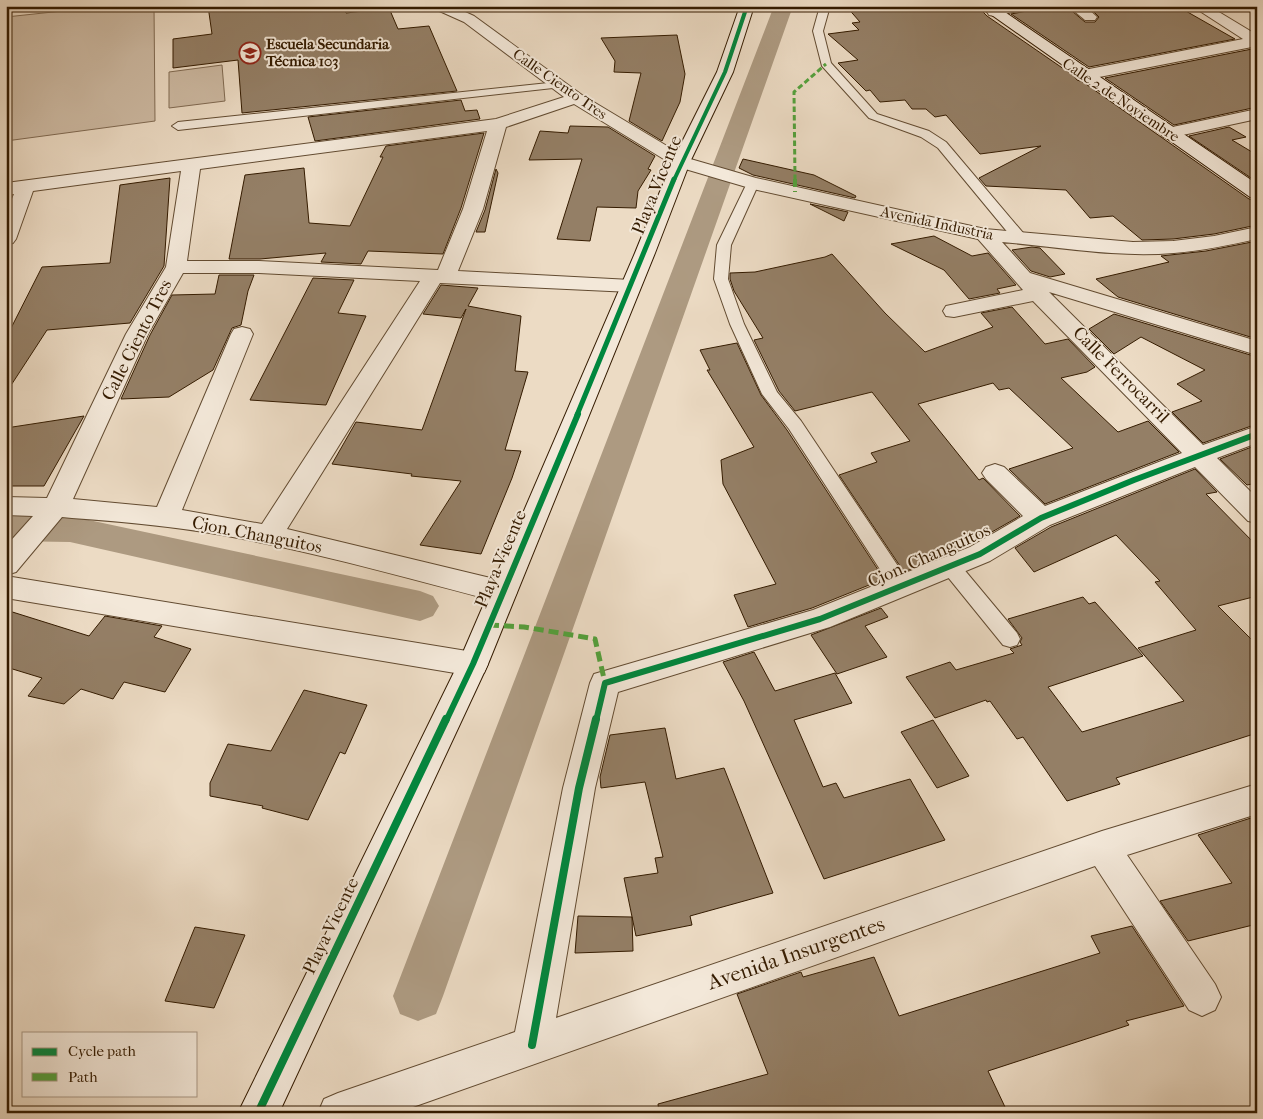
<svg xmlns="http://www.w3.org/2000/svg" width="1263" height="1119" font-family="'IM FELL French Canon',serif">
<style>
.green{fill:#cdbaa3;stroke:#806a52}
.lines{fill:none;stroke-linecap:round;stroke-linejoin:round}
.canal{fill:#ad9a81;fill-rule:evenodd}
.building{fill:#947f66;stroke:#341b00}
.lane-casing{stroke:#624b31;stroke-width:2}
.street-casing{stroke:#624b31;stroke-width:2}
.secondary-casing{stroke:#341b00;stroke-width:2}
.lane{fill:#f3e8d9;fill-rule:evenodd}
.street{fill:#f3e8d9;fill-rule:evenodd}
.secondary{fill:#f3e8d9;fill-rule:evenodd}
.quiet-far2{stroke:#53a13c;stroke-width:3;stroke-dasharray:5.5 3;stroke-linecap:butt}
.quiet-far1{stroke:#53a13c;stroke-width:4;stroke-dasharray:8 4;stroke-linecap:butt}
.quiet{stroke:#53a13c;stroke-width:5;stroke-dasharray:10 5;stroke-linecap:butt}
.cycleway-far3-casing{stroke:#f3e8d9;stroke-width:5.5}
.cycleway-far2-casing{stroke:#f3e8d9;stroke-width:8}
.cycleway-far1-casing{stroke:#f3e8d9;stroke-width:9}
.cycleway-casing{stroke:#f3e8d9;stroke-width:11}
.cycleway-far3{stroke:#00873e;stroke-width:4}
.cycleway-far2{stroke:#00873e;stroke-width:5}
.cycleway-far1{stroke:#00873e;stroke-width:6}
.cycleway{stroke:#00873e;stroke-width:8}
.labels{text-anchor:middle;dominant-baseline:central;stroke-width:4;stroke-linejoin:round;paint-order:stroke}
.far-poi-label{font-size:15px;font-weight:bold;fill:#341b00;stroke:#f3e8d9;text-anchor:start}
.far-street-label{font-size:15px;fill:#341b00;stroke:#f3e8d9}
.street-label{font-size:18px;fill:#341b00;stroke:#f3e8d9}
.near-street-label{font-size:21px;fill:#341b00;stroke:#f3e8d9}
</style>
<rect width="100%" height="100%" fill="#ecdbc4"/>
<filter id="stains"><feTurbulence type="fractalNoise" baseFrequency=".004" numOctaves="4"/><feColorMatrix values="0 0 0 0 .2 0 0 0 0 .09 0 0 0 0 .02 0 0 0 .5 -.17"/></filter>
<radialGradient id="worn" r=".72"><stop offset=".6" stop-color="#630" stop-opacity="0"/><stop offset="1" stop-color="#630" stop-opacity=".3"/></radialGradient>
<path class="green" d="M109,6H154L155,121L6,141V17Z
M222,65L225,101L169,108V72Z"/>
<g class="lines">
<path class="canal" d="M774,6H793L443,996L436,1014L418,1021L400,1014L393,996Z
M6,515L70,516L420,591L433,596L439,606L433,616L420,621L70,542L6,541Z"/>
</g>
<path class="building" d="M208,6H344L346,13L389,8L398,29L429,26L457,91L242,113L238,60L173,68V39L212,34Z
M846,6H977L987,16L1074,76L1077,80L1083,82L1249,199L1257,201V225L1214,234L1173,239L1142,240L1113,216L1090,218L1066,190L986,186L979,178L1041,146L980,154L946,115L935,117L926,109H912L905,100L880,102L870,90L866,91L838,63L858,60L828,34L859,30L852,23L860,22Z
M1031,6H1066L1085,22H1095L1099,17L1088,6H1177L1235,39L1089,67L1011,14L1027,11Z
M677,35L685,74L680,102L662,141L629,121L641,73L614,72L615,61L601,38Z
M1252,49L1257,51V107L1174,125L1105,78Z
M461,100L465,111L477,110L480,119L315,141L308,117Z
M570,126L608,127L655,156L648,169L651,170L638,191L636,208L597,207L590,241L557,239L582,159L529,160L540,131L568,133Z
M1229,127L1246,137L1232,140L1257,155V182L1189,136Z
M484,133L461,208L443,254L368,251L361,264L321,262L326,253L260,259H229L245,175L304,168L309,223L350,226L383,157H380L386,146Z
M743,159L814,175L856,196L855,198L753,175L739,168Z
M496,169L498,173L485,232H476L485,210Z
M170,178L164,266L130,323L47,330L6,393V338L42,267L110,263L120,185Z
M810,204L848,212L844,221Z
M934,236L972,256L988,253L1016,285L997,289L1000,293L969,299L944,270L891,244Z
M1257,241V339L1118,297L1096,279L1169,262L1161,256L1206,251Z
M1032,247L1040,248L1065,274L1050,277L1031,271L1012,250Z
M832,254L885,313L925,352L993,327L981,313L1012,307L1045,344L1068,339L1095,367L1087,372L1061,378L1118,432L1148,421L1179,452L1045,504L1009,469L1073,448L1009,388L999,390L993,383L918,404L979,480L983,478L1020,516L969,545L904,572L839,475L877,462L871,453L910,441L872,392L795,411L779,391L754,340L763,338L734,291L730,279V273L755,272L825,257Z
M219,275H254L248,291L241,325L232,328L213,370L169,397L121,399L150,335L172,295L215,294Z
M313,278L354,280L338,313L366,316L326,405L250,400Z
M441,285L478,288L468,306L521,316L515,371L528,372L505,450L521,451L512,478L481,554L420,545L461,481L411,476L412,474L332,464L356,422L422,430L466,309L461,318L423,314Z
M1114,314L1257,357V424L1203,443L1172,412L1202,401L1177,384L1205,370L1141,337L1114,354L1089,329Z
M737,343L761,395L787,430L884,579L812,608L748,627L734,595L776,584L723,484L721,460L754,447L707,370H710L700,350Z
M84,416L44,486H6V428Z
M1257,445V483L1247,485L1220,459Z
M1195,469L1217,492L1206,494L1257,546V596L1218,606L1257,645V733L1116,778L1120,784L1067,801L1023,737L1017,739L990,701L987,702L986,700L935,718L906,677L950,662L956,670L1014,653L1010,649L1022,645L1020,642L1022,638L1008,619L1083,597L1089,604L1095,602L1143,656L1048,687L1082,732L1184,701L1138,648L1196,630L1155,582L1160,581L1116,535L1034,572L1015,548L1051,527Z
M881,608L888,617L865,626L887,657L837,674L811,635Z
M6,610L89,636L105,616L162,626L154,637L191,649L165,692L124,682L113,699L81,689L64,704L28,696L42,678L6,667Z
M754,652L775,691L835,673L852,703L794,720L823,787L836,783L844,798L910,779L945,840L824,879L744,701L723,662Z
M304,690L367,705L345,754L340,752L308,820L262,808L263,806L210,796V783L228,744L271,751Z
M933,720L969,776L937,788L901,732Z
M665,728L676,779L724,768L773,893L690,916L692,925L636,936L624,878L658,873L655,858L663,857L645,782L601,788L600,777L610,735Z
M1254,817L1257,821V924L1188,941L1160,901L1232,883L1198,835Z
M578,916L632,917L633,951L575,953Z
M1132,926L1184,1006L1126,1021L1129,1025L988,1071L1005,1107L988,1113H659L658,1104L768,1074L737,994L801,972L803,977L874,957L899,1016L1100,953L1091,936Z
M195,927L245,935L214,1008L165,1001Z"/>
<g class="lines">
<g class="lane-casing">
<path id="lane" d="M820,6H830L823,31L831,63L877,114L929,131L946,142L1024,234L1026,237L1024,240H1014L938,148L921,137L869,118L822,66L813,31Z
M558,82L564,85L562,87L178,130L172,126L178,122Z
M753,179L759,183L731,245L728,279L744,324L777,392L801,421L908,581L911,586L908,591L901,593L894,591L789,429L762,394L730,324L714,279L717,245L747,183Z
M950,559L957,561L1017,633L1020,639L1017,645L1010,647L1003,645L943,571L941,566L943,561Z"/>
</g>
<g class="street-casing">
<path id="street" d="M433,6H452L474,16L582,95L687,158L756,178L985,229L1133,242L1173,241L1214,236L1257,227V239C1229,245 1202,251 1174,253C1117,258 1058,247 1002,242L1030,273L1257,341V355L1049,292L1203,445L1257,426V443L1217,458L1257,498V523L1248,521L1195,467L1050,525L990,561L830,627L618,692L595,788L556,1018L1102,831L1257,784V814L1127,855L1215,984L1221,997L1215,1010L1202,1016L1189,1010L1095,866L396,1113H318L324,1099L338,1093L515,1032L563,788L590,683L594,674L813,610L970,547L1023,516L986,479L982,473L986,467L995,464L1004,467L1045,506L1182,453L1033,301L954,317L946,316L943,311L946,306L1023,290L978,239L753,189L675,166L574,104L506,127L483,209L458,271L631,280L638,282L641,286L638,290L631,292L440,283L287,529L503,581L513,584L517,592L513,600L503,603C415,580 327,555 238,538C183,527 128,522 72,518L62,517L16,572L6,575V546L33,516L6,515V497L47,498L126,334L166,267L181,171L33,191L16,239L13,243L6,245V213L14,194L6,195V183L496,119L564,97L464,22L435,9ZM487,131L463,209L438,270L259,261H187L200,169ZM183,273H259L420,281L262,524L182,510L253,334L250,329L242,327L234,329L231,334L157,507L73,499L148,334Z
M1001,6H1029L1027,9L994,16L989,15L987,12L989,9Z
M1068,6H1085L1097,17L1095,20H1085Z
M1192,6H1209L1257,35V46L1084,80L1078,78L1076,75L1078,72L1084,70L1243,39Z
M1257,109V119L1169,138L1163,137L1160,133L1163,129Z
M6,576L473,652L484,655L488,664L484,673L473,676L6,598Z"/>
</g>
<g class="secondary-casing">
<path id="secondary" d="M740,6H754L733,72L690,162L655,253L488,664L279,1113H238L458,664L635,253L672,162L717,72Z
M979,6H996L1257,184V199L1250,197Z"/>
</g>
<use href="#lane" class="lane"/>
<use href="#street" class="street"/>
<use href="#secondary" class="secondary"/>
<path class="quiet-far2" d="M795,180L794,92L826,64"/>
<path class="quiet-far1" d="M795,179V192"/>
<path class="quiet" d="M489,625L524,627L595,639L605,683"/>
<g class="cycleway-far3-casing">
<path id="cycleway-far3" d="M674,180L725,72L747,6"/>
</g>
<g class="cycleway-far2-casing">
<path id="cycleway-far2" d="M577,415L674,179"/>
</g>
<g class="cycleway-far1-casing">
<path id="cycleway-far1" d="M446,721L473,664L578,414
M596,721L605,683L820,619L980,554L1041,518L1134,480L1257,434"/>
</g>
<g class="cycleway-casing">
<path id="cycleway" d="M532,1045L579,788L596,719
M258,1113L446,719"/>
</g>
<use href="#cycleway-far3" class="cycleway-far3"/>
<use href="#cycleway-far2" class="cycleway-far2"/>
<use href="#cycleway-far1" class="cycleway-far1"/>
<use href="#cycleway" class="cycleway"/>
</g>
<defs>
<g id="school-ring" transform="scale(1.125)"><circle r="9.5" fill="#f3e8d9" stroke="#8f2418" stroke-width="1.5"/><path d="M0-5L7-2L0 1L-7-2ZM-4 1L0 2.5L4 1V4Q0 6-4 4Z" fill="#8f2418"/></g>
</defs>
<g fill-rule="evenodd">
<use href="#school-ring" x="250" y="53"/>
</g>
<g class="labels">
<g class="far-poi-label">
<text x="266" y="44">Escuela Secundaria<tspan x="266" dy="17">Técnica 103</tspan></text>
</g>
<g class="far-street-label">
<text transform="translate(560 84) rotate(35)">Calle Ciento Tres</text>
<text transform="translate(1121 100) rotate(34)">Calle 2 de Noviembre</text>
<text transform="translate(937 223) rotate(12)">Avenida Industria</text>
</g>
<g class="street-label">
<text transform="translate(657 185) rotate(-68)">Playa Vicente</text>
<text transform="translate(137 340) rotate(-63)">Calle Ciento Tres</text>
<text transform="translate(1121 375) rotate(45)">Calle Ferrocarril</text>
<text transform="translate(257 535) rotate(11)">Cjon. Changuitos</text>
<text transform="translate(929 556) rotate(-24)">Cjon. Changuitos</text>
<text transform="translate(501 559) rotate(-67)">Playa Vicente</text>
<text transform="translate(331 926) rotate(-64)">Playa Vicente</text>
</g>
<g class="near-street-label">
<text transform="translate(796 953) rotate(-19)">Avenida Insurgentes</text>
</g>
</g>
<rect width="1263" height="1119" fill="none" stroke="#ecdbc4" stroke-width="25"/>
<rect x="8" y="8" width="1248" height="1104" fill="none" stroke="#341b00" stroke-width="2.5"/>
<rect x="12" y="12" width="1238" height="1094" fill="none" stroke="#341b00"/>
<rect x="22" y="1032" width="175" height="65" fill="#f3e8d9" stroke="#a79682"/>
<rect x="32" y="1048" width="25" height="8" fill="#00873e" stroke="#a79682"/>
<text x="68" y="1056" font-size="15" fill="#341b00">Cycle path</text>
<rect x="32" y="1073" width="25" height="8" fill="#53a13c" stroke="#a79682"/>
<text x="68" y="1082" font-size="15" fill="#341b00">Path</text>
<rect width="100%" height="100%" filter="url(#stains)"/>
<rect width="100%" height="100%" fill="url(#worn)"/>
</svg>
